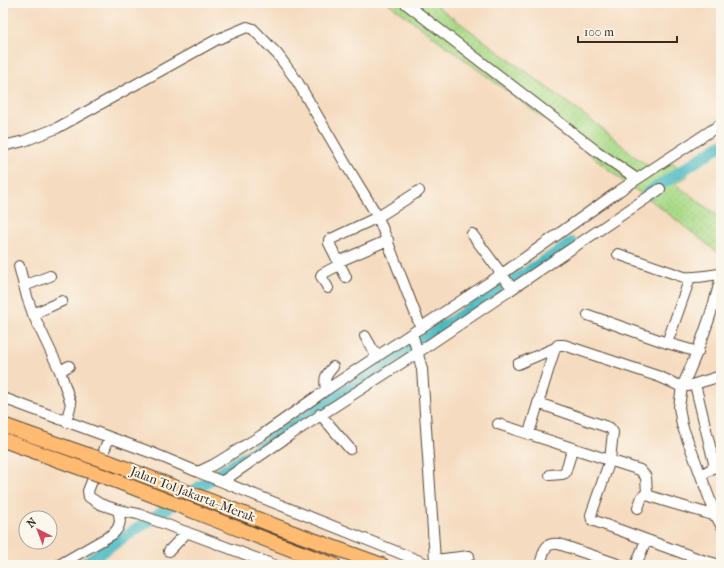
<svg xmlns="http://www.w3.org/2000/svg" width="724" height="568" font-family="'IM FELL French Canon',serif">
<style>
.grass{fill:url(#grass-dots);stroke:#728254}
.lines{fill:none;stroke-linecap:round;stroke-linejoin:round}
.river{stroke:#4ab9c1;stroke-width:12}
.minor-casing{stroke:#574536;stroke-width:12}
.highway-casing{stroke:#574536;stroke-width:16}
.minor{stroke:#fff;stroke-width:10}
.highway{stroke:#ffbb71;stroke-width:14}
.highway-bridge-casing{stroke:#574536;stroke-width:16;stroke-linecap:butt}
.highway-bridge{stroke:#ffbb71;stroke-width:14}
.labels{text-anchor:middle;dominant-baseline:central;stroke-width:4;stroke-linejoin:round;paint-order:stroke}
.street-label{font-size:13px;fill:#3b2a1e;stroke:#fbf7ec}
</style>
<defs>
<pattern id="grass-dots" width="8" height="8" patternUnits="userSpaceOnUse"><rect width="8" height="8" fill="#aadb89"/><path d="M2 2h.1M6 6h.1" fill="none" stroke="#93bc76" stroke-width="1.8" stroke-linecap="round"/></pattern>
</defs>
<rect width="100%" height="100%" fill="#fbf7ec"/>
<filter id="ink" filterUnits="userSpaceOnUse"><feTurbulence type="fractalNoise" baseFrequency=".025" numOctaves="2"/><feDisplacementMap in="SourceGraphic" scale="8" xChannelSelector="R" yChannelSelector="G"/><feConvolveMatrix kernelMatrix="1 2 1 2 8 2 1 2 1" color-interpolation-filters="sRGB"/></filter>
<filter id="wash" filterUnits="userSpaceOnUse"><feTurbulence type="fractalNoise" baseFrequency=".012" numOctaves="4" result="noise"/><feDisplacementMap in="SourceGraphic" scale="16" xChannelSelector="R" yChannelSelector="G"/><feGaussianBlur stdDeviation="0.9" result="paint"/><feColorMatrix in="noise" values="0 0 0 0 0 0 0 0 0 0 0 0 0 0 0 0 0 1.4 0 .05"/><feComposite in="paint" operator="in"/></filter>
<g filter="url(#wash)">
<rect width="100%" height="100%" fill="#f5dbbf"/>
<path class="grass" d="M388,3H433L603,129L635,157L652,168L666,157L688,176L675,184L721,218V255L652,201L624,182L569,137Z"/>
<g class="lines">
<path class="river" d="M648,193L721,145
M82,565L369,375L572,243"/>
</g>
</g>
<g filter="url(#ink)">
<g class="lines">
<g class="minor-casing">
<path id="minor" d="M405,3L595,150L637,179
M3,146L24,141L57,128L216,40L247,27L253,29L278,55L297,81L345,163L378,217L421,328
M472,234L512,288
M618,254L684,277C696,278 706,276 719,274
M338,262L388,240
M19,266L27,297L33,314L60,371L71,404L66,422
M346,277L329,243V240L378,217L419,191
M690,278L667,343L698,352
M24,286L50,276
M328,288L321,276L322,274L339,265
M33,314L62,301
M588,315L667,343
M365,336L377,357
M518,364L555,348L558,345H564L660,377L682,387L679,407L682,425L716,516L721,525
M60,371L69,366
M695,384L714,463L713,468L701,475
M688,386L721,376
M682,387C698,352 711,318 720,281
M326,390C324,378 325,376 333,367
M3,398L155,454L198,472L213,465L262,435L326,390L502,274L619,191L721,124
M538,403L610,428L613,432L610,460L591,515L592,520L699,559L720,565
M320,414L350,449
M498,424L640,470L646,477L647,493L650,496C672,504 694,509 716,516
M529,433L555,348
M109,438L88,491L89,497L100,504L118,510
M198,472L427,564L434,563L435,560L422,369L412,333
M550,475L562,474L565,473L573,448
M223,481L290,435L417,353L660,189
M638,508L642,497L647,493
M169,551L187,532
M435,560L469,556
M59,565L113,534C121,526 121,520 118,510L138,514L274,565
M540,565C544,553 543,542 559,544L620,565
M636,565L646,540"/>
</g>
<g class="highway-casing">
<path id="highway" d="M3,425L88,455
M3,440L83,469
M109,462L291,532L382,565
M103,476C180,505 256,537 334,565"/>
</g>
<use href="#minor" class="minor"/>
<use href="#highway" class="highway"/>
<g class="highway-bridge-casing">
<path id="highway-bridge" d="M88,455L109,462
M83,469L103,476"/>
</g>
<use href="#highway-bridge" class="highway-bridge"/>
</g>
</g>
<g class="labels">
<g class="street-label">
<text transform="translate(193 494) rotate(21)">Jalan Tol Jakarta–Merak</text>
</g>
</g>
<rect width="724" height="568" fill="none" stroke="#fbf7ec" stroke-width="16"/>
<g transform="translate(38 530) rotate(318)"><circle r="19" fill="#fbf7ec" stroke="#aea59a"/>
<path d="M0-3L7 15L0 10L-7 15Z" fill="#d1495b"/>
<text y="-6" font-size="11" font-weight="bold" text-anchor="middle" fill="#3b2a1e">N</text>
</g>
<path d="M578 36v6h99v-6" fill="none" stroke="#3b2a1e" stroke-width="2"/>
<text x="584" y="36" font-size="12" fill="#3b2a1e" stroke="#fbf7ec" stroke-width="3" paint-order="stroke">100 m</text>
</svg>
